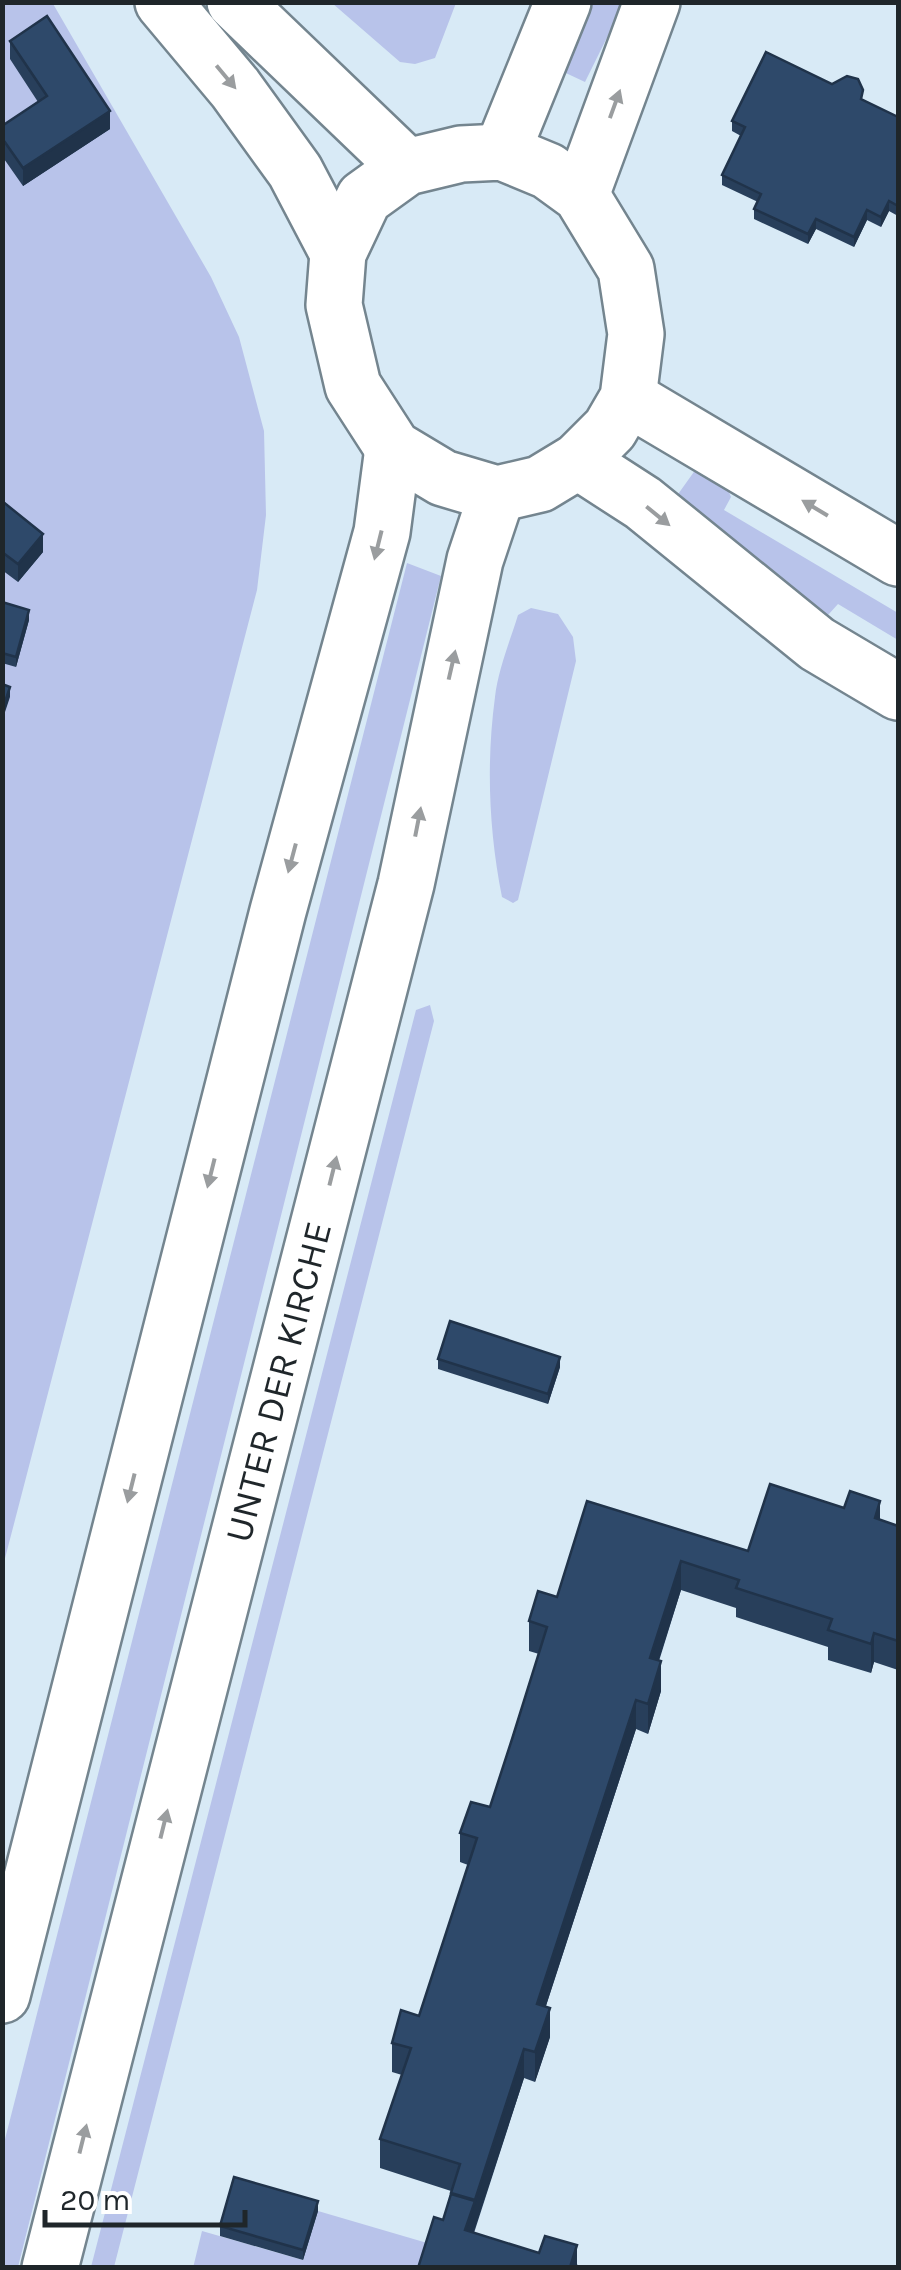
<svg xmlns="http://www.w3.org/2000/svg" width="901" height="2270" font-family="Karla,sans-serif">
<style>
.green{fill:#b8c3ea}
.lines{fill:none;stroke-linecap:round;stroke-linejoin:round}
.street-casing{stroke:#74858f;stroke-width:60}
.secondary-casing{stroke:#74858f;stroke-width:60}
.street{stroke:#fff;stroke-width:55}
.secondary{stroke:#fff;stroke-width:55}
.wall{fill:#283f5b}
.shaded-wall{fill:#20334a}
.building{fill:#2e496a;stroke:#20334a;stroke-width:2.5}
.oneway{fill:#9a9d9f}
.labels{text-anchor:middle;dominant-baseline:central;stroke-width:10;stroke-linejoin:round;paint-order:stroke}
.street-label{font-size:38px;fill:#1f262a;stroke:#fff}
</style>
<rect width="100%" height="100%" fill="#d8eaf6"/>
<path class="green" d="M52,2L211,277L239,337L264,431L266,515L257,590L3,1566L2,3Z
M332,3H456L435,58L415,64L400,62Z
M580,3H624L585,82L553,67Z
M696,469L728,490L731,497L724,510L898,613V640L838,604L828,615L817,614L676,497Z
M407,563L441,576L18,2267H3V2147Z
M531,608L558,614L573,637L576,661L518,900L513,903L502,897C489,832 486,764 495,697C498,670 510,641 518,615Z
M430,1005L434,1021L114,2267H91L416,1010Z
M318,2211L434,2245L427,2267L193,2268L202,2231L303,2260Z"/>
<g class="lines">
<g class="street-casing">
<path id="street" d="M502,152L563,2
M581,195L652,2"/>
</g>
<g class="secondary-casing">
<g id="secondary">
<path d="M163,2L235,88L295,171L338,253"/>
<path d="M235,2L407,167"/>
<path d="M502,152L548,171L581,195L626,269L636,334L628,398L610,429L578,461L540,484L497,494L443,478L393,448L353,386L334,305L338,253L364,198L407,167L461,154Z"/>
<path d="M628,398L898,558"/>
<path d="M578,461L643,503L817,644L898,692"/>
<path d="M2,1995L278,911L382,532L393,448"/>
<path id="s1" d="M50,2268L406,884L475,560L497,494"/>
</g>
</g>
<use href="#street" class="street"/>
<use href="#secondary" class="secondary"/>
</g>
<path class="wall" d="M10,41L110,129L23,186L2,156V126L38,102L10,59Z
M863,100L898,117V216L889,211L881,227L867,220L854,247L816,229L808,244L754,219V209L758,202L722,185V175L741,136L732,131V121Z
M2,501L43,552L18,582L2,570Z
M2,602L29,620L16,667L2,663Z
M438,1359L560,1367L548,1404L438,1369Z
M587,1501L748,1551L880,1520L898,1526V1670L874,1662L871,1673L828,1660V1647L736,1617V1608L681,1590L659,1661L661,1691L648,1734L636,1729L546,2006L550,2037L535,2082L524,2078L474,2233L577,2265L418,2268L443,2220L451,2191L380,2168V2139L402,2075L392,2072V2043L419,2016L468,1865L460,1862V1833L490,1807L539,1654L529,1651V1621L557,1597Z
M318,2211L303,2260L220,2236V2226Z"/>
<path class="shaded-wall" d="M110,111V129L23,186V168Z
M889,201V211L881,227V217Z
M867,210V220L854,247V237Z
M816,219V229L808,244V234Z
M43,534V552L18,582V564Z
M29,610V620L16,667V657Z
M10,687V697L2,721V711Z
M560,1357V1367L548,1404V1394Z
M880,1501V1530L875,1518Z
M681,1561V1590L650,1687V1658Z
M874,1633V1662L871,1673V1644Z
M661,1661V1691L648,1734V1704Z
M636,1700V1729L537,2033V2004Z
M550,2008V2037L535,2082V2052Z
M524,2049V2078L465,2258V2230Z
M318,2201V2211L303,2260V2250Z
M577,2245V2268L571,2264Z"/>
<path class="building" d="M47,16L110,111L23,168L2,138V126L47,96L10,41Z
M766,52L832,84L847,76L858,79L863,90L861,99L898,117V206L889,201L881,217L867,210L854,237L816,219L808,234L754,209L761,194L722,175L745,127L732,121Z
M2,501L43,534L18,564L2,552Z
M2,602L29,610L16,657L2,653Z
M2,684L10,687L2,711Z
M450,1321L560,1357L548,1394L438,1359Z
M770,1484L844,1508L850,1491L880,1501L875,1518L898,1526V1641L874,1633L871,1644L828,1630L832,1619L736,1588L739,1580L681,1561L650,1658L661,1661L648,1704L636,1700L537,2004L550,2008L535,2052L524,2049L475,2200L451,2193L460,2164L380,2139L411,2048L392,2043L401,2010L419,2016L477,1838L460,1833L471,1802L490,1807L513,1736L547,1627L529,1621L538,1591L557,1597L587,1501L748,1551Z
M234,2177L318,2201L303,2250L220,2226Z
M451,2194L475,2201L465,2230L539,2253L545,2236L577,2245L571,2264L583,2268H418L434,2217L443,2220Z"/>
<defs><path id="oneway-solid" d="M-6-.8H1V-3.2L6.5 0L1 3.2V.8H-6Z" transform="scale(2.5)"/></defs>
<g class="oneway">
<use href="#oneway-solid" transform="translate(226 77) rotate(50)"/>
<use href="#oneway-solid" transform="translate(615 104) rotate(-70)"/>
<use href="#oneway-solid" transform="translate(815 508) rotate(-149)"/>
<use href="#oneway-solid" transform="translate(658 516) rotate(39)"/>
<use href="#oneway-solid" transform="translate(378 545) rotate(104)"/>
<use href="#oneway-solid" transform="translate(452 665) rotate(-77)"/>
<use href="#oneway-solid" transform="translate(418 822) rotate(-79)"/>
<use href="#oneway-solid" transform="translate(292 858) rotate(105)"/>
<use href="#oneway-solid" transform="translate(333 1171) rotate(-76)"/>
<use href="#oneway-solid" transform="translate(211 1173) rotate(104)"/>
<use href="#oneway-solid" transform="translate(131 1488) rotate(104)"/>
<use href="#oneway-solid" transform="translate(164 1824) rotate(-76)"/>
<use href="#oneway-solid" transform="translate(83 2139) rotate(-76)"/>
</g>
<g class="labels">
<g class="street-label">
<text stroke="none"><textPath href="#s1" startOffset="915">UNTER DER KIRCHE</textPath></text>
</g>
</g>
<rect width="901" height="2270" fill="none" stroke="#1f262a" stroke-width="10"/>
<path d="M45 2210v15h200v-15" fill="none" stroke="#1f262a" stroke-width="5"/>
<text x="60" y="2210" font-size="30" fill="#1f262a" stroke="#ffffff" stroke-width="8" paint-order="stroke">20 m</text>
</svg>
